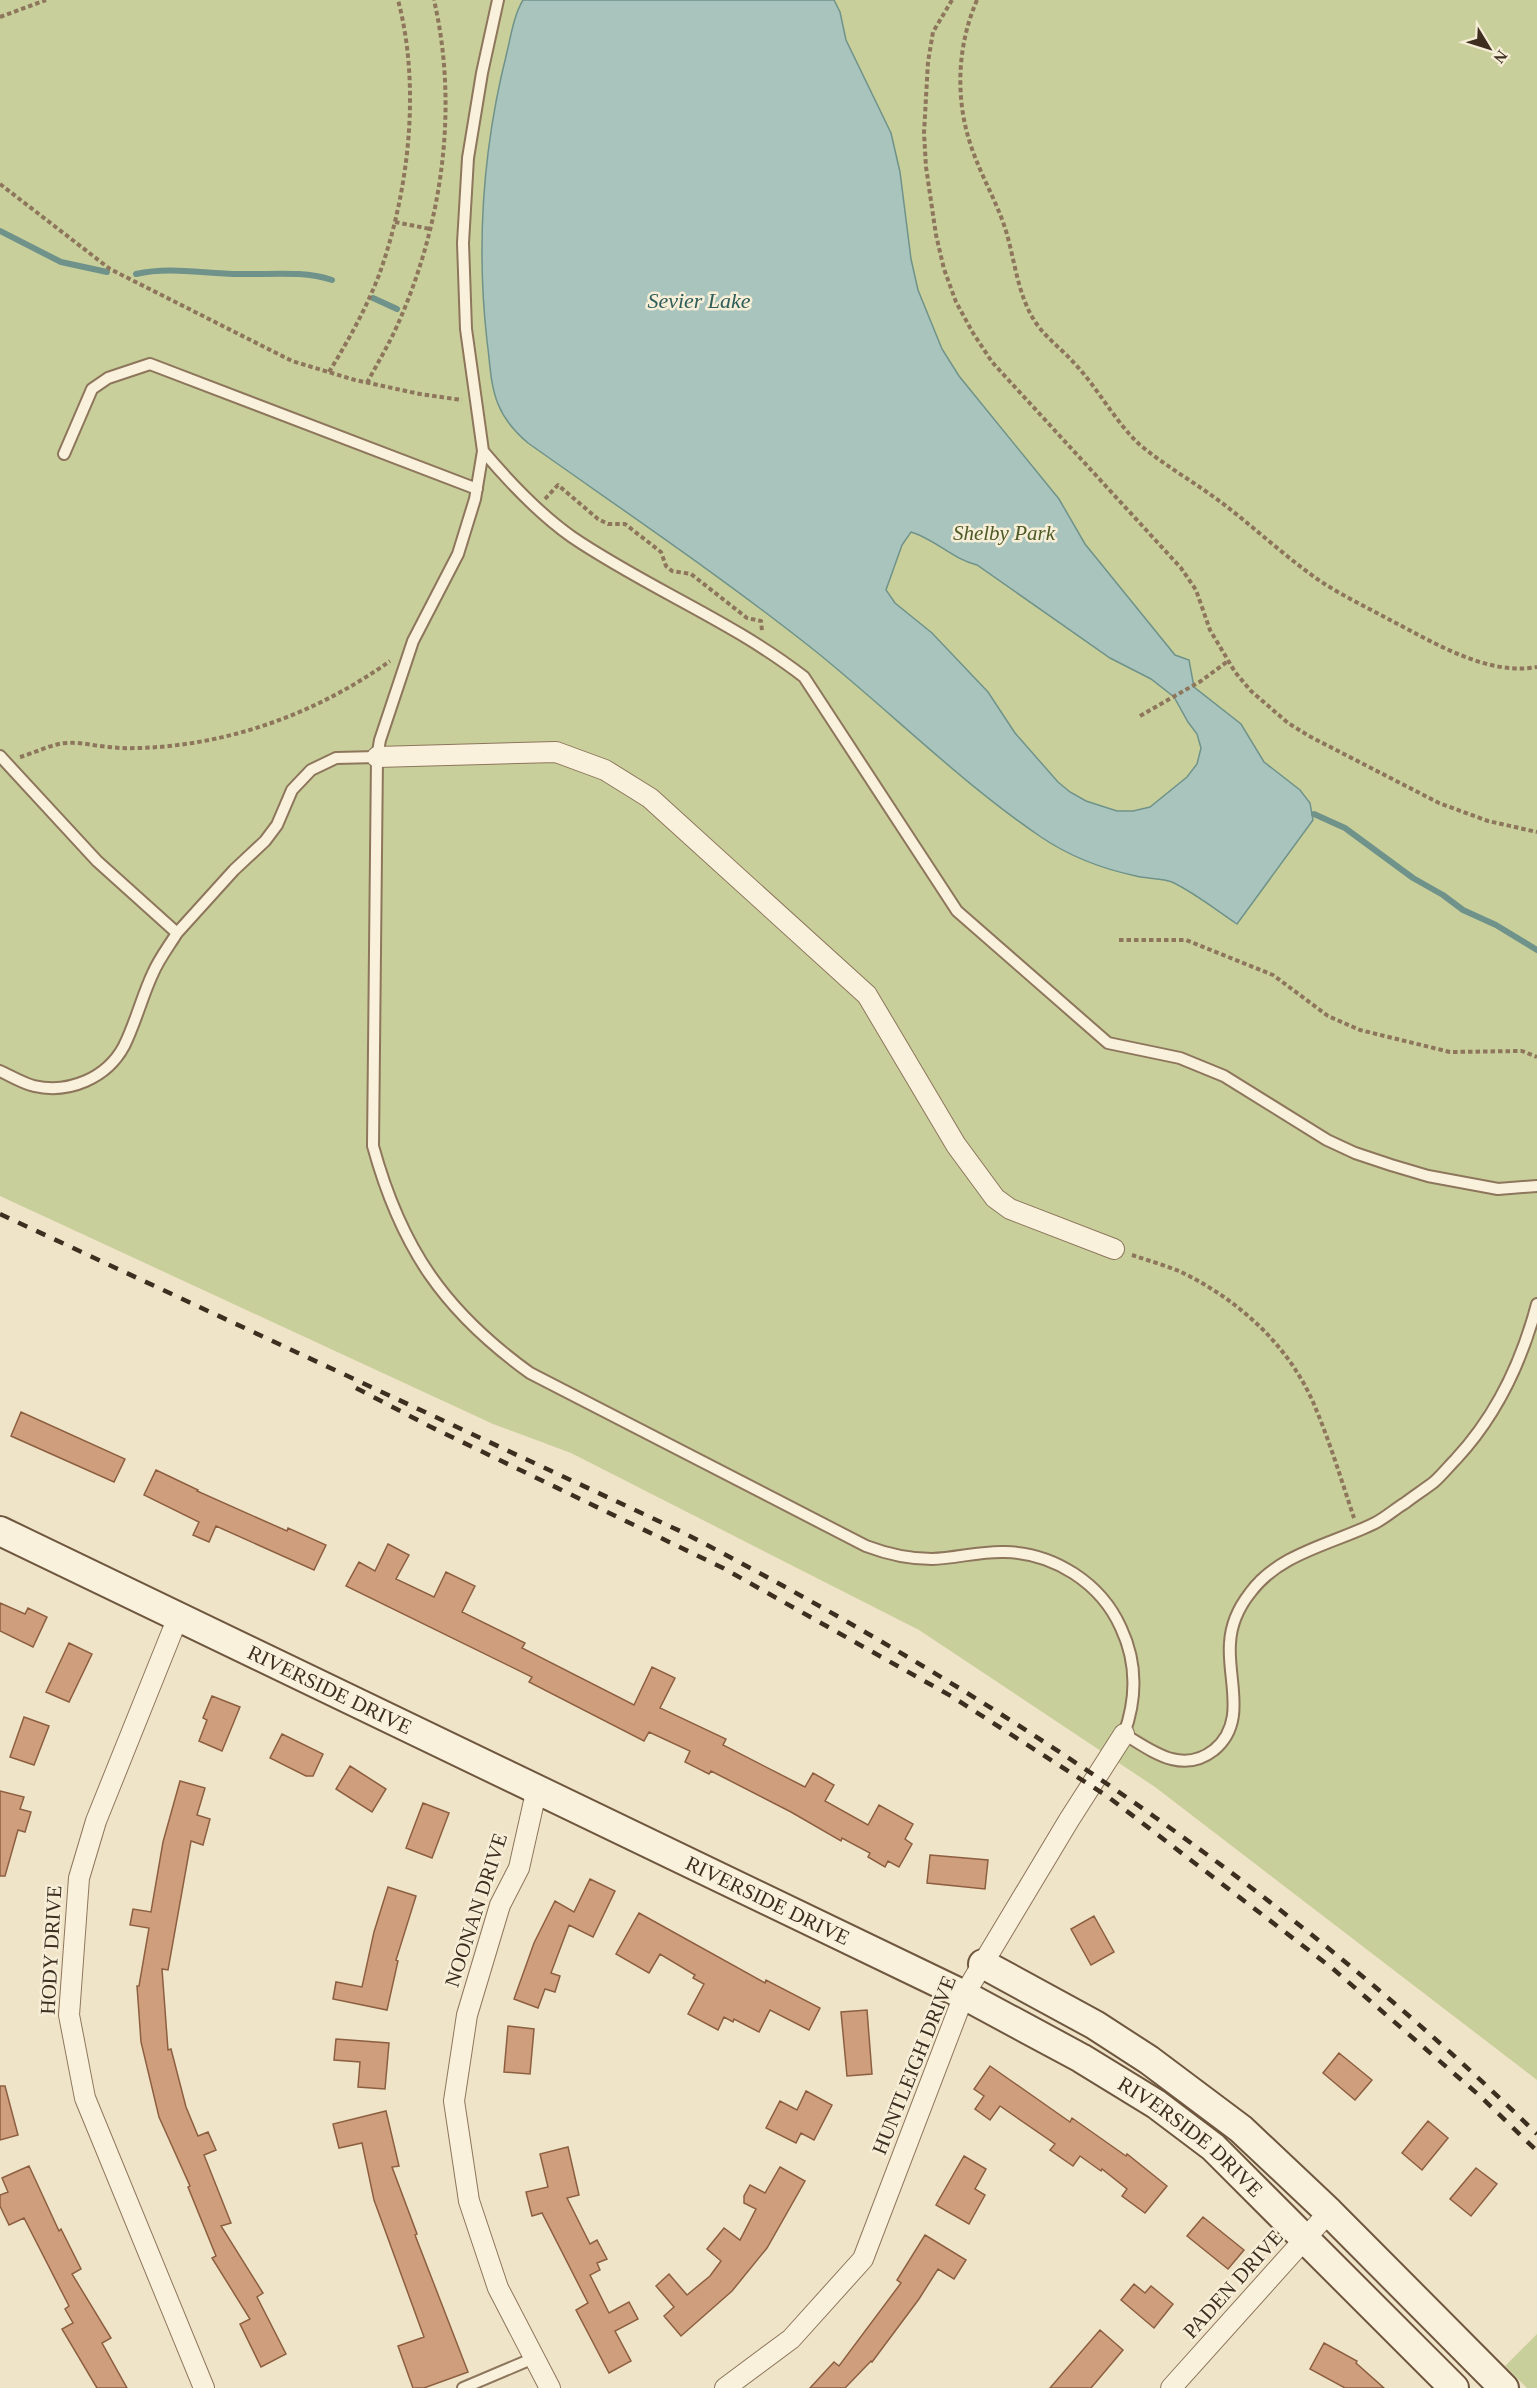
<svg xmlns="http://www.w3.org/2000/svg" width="1537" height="2388" font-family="Georgia,serif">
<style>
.green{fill:#c9cf9b}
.water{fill:#a9c4bc;stroke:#6f938a;stroke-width:1.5;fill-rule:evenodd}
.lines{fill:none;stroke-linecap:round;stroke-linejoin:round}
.stream{stroke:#6f938a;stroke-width:6}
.building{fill:#cf9f7d;stroke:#8d5f41;stroke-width:1.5}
.lane-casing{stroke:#8d765c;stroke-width:14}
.street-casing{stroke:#8d765c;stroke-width:22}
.secondary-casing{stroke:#6f573f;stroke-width:32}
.path{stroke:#8d765c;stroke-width:4;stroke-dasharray:4.5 3;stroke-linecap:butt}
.lane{stroke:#faf1dc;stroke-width:10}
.street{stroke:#faf1dc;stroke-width:20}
.secondary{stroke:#faf1dc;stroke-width:28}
.rail{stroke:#3d2e20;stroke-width:4.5;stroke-dasharray:10 10;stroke-linecap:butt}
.labels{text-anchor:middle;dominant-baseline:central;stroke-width:5;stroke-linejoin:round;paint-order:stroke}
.park-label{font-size:21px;font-style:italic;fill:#4d5a26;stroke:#f7eed8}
.street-label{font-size:21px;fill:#3d2e20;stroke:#f7eed8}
.water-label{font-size:22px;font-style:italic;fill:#2f5d5a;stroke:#f7eed8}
</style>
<rect width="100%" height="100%" fill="#f0e4c8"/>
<path class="green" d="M0,0H1537V2080L1155,1787L919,1630L571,1453L493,1424L0,1196Z
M1537,2334V2388H1527L1505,2366Z"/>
<path class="water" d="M523,0H834L840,12L846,40L891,133L900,172L911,259L918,290L942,349L959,376L1059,499L1085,544L1175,655L1189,660L1194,687L1241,724L1264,762L1300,790L1310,803L1313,820L1237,924C1216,910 1195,893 1172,882C1162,878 1148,879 1136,876C1103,869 1069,856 1041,837C960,782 890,711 814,650C722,577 624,511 528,443C515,432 504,419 498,404C490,384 490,362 487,341C476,243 483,147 507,52C511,35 514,15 523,0ZM911,532C935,539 952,559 977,565L1110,658L1151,679L1174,697L1188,722L1197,734L1201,748L1197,764L1187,777L1150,807L1133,811H1117L1086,801L1070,792L1058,782L1015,733L988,692L932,633L895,603L886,590L902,545Z"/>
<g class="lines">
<path class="stream" d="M0,231L61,262L107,272
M136,274C170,266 205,274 239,274C270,275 301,270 332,280
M373,298L397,309
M1314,814L1345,828L1413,878L1443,895L1463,910L1496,925L1537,950"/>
</g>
<path class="building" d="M21,1412L125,1459L114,1482L11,1436Z
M156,1470L198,1490L197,1491L287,1531L288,1528L326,1545L314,1570L216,1526L209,1542L193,1535L199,1522L144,1495Z
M388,1544L409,1555L396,1579L434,1597L446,1572L475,1586L462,1612L525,1643L522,1648L634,1705L652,1667L675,1678L660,1708L726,1739L723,1745L805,1787L813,1773L834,1785L825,1801L868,1825L879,1805L913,1824L905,1839L912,1844L899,1867L888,1861L885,1867L868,1857L870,1853L842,1838L841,1841L791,1812L711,1771L709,1774L685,1762L690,1751L649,1732L644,1741L529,1682L532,1677L346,1586L359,1562L375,1571Z
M0,1603L25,1614L28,1608L47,1617L33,1647L0,1631Z
M69,1643L92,1654L69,1702L46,1692Z
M212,1696L240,1707L222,1751L199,1741L207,1720L203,1718Z
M24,1717L49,1726L34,1765L10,1757Z
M282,1734L323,1754L313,1776H306L270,1758Z
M350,1766L386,1789L372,1812L336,1789Z
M180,1781L205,1788L197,1815L210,1819L203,1845L191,1841L168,1970L162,1969L168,2050L171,2049L186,2107L198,2136L208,2132L216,2150L204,2155L231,2223L221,2226L263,2293L257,2297L286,2354L261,2367L240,2324L250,2319L212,2258L216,2256L188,2187L190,2186L159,2117L141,2042L137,1986H139L149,1928L130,1925L133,1909L151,1912L163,1842Z
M0,1791L24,1797L20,1809L31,1812L25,1832L18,1830L5,1876H0Z
M423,1803L449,1813L432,1858L406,1848Z
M930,1855L988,1860L985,1889L927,1883Z
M590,1879L615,1891L593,1937L569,1925L551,1973L560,1976L555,1992L545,1989L538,2008L514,1999L534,1943L555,1901L574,1912Z
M388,1887L416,1896L396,1960L398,1961L387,2010L333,1999L336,1982L362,1987L374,1932Z
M639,1913L765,1983L766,1980L820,2008L809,2030L770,2010L759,2032L734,2019L733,2022L724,2017L718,2030L688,2014L704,1984L693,1978L695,1975L660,1954L649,1973L616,1954Z
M1094,1916L1114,1952L1091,1965L1071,1929Z
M867,2010L872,2074L847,2076L841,2012Z
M508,2026L534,2029L530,2074L504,2072Z
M336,2039L389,2043L385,2089L358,2087L360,2062L334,2060Z
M1339,2053L1372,2080L1355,2100L1323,2073Z
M990,2066L1070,2122L1072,2118L1126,2156L1127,2154L1167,2186L1145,2213L1122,2196L1127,2189L1102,2169L1101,2171L1080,2156L1073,2166L1050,2150L1055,2144L1000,2106L990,2120L975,2109L984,2096L974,2089Z
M0,2086H5L18,2135L0,2140Z
M806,2091L832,2105L814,2140L801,2133L796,2143L766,2128L780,2101L797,2110Z
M386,2111L399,2166L392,2167L417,2234L415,2235L468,2372L424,2388H413L398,2346L424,2337L374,2200L362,2143L339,2148L333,2124Z
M1428,2121L1448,2138L1422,2170L1402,2153Z
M568,2147L579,2195L567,2198L590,2244L597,2240L607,2259L597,2263L600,2270L590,2275L609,2313L629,2302L638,2319L615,2331L631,2361L609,2373L576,2310L588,2303L542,2213L532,2216L526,2192L548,2187L540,2154Z
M964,2156L986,2169L975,2189L985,2195L969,2224L936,2205Z
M29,2166L59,2231L61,2229L81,2269L72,2274L111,2338L102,2343L127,2388H97L62,2329L73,2323L65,2309L69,2306L24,2218L9,2225L0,2206V2195L8,2192L2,2178Z
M780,2167L805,2181L767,2248L732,2291L681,2336L664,2316L674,2307L656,2286L669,2274L687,2295L710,2276L721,2261L707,2249L724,2228L740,2240L756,2209L744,2203V2196L750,2185L765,2193Z
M1476,2168L1497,2184L1471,2216L1450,2199Z
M1203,2217L1244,2250L1228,2269L1187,2236Z
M925,2235L966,2260L954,2279L938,2269L919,2299L872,2362L871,2361L845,2388H810L834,2362L839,2366L901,2283L897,2280Z
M1134,2284L1145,2293L1151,2286L1173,2304L1154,2328L1121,2300Z
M1100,2330L1123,2350L1091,2388H1050Z
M1324,2343L1357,2361L1356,2363L1384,2388H1345L1310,2369Z"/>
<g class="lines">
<g class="lane-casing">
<path id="lane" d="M498,0L482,73L468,158L463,243L466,329L483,451L475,499L458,554L413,641L380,740L377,757L373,1146C401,1248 444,1311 530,1373L866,1546C887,1554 909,1559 932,1559C957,1558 981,1551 1005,1552C1054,1553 1101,1583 1121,1628C1137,1662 1137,1698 1124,1734C1152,1751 1182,1775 1214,1750C1248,1722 1227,1679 1230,1643C1231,1625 1239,1607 1250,1593C1279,1553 1333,1544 1375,1523C1385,1518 1395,1509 1405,1503C1414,1496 1425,1489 1434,1482C1442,1475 1449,1466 1456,1459C1497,1415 1522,1361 1537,1304
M483,451C510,483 538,513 572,537C647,588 732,621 804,677L957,911L1108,1043L1180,1058L1224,1076L1327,1140L1355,1153L1391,1165L1428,1176L1498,1189L1537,1186
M64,454L92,389L108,378L150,364L477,489
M0,756L97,861L177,933C169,946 159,959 153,973C142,996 136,1022 124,1046C107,1078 69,1094 34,1086C22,1083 11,1076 0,1071
M177,933L234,870L265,841L277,825L292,790L311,770L336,758L377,757
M463,2388L534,2358"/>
</g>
<g class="street-casing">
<path id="street" d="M377,757L556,752L605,770L650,798L867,995L956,1145L995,1198L1010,1209L1114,1249
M178,1617L96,1821L79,1878L69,2015L85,2098L204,2388
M537,1788L519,1868L500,1905L467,2015L454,2101L469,2201L498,2288L550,2388
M725,2388L791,2339L863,2259L964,1995L1069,1820L1124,1734
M1171,2388L1329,2212"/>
</g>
<g class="secondary-casing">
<g id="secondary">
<path id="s1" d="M0,1531L964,1995L1081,2058L1156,2104L1213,2147L1454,2388"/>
<path d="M983,1964L1095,2025L1149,2060L1241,2129L1329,2212L1504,2388"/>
</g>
</g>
<path class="path" d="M952,0L933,32L928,62L924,133L926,167L936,235L944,269L956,302L973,333L992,362L1181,568L1196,590L1210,630L1235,672L1251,691L1288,723L1309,736L1439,803L1488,821L1537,832
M977,0C957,46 955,99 971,146C981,176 997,202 1006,231C1015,261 1018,297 1036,323C1047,339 1063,350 1076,365C1099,390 1114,420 1139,444C1166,467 1198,484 1226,506C1257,530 1287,558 1320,581C1343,596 1368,608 1392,621C1435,643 1487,676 1537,667
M0,17L46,0
M0,184L110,269L292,361L355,380L420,394L462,400
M395,222L430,229
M329,372C348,341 366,309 379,275C409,192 421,86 398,0
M367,383C377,364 388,346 397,326C442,226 459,108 434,0
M545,499L558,485L598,519L608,524H625L661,552L666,566L672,571L691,574L747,618L761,621L762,631
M1140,716L1201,681L1228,661
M20,757C35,753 53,743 68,743C81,742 95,746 109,747C125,749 143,748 159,747C243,740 321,710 390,661
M1119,940H1186L1273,975L1328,1016L1360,1030L1450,1052L1522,1051L1537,1057
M1132,1255C1147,1260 1164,1265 1179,1271C1236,1298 1287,1343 1313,1402C1329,1439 1341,1479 1354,1518"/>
<use href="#lane" class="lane"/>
<use href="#street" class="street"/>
<use href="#secondary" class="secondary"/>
<path class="rail" d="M0,1214L680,1531C992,1692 1286,1888 1537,2134
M356,1388L429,1426L723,1568L951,1696L1107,1796L1332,1968L1480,2096L1537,2151"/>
</g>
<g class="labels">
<g class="park-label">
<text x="1004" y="533">Shelby Park</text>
</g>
<g class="street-label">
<text stroke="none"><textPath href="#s1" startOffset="366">RIVERSIDE DRIVE</textPath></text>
<text stroke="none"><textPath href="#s1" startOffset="852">RIVERSIDE DRIVE</textPath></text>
<text transform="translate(476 1910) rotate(-72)">NOONAN DRIVE</text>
<text transform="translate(51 1950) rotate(-87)">HODY DRIVE</text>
<text transform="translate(914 2065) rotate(-68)">HUNTLEIGH DRIVE</text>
<text stroke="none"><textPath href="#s1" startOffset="1338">RIVERSIDE DRIVE</textPath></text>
<text transform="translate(1233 2284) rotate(-48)">PADEN DRIVE</text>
</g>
<g class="water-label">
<text x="699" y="300">Sevier Lake</text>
</g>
</g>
<g transform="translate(1489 48) rotate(128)" stroke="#f7eed8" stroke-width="4.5" paint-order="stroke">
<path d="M0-4.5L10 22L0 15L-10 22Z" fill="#3d2e20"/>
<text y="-9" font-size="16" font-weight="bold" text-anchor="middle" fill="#3d2e20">N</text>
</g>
</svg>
